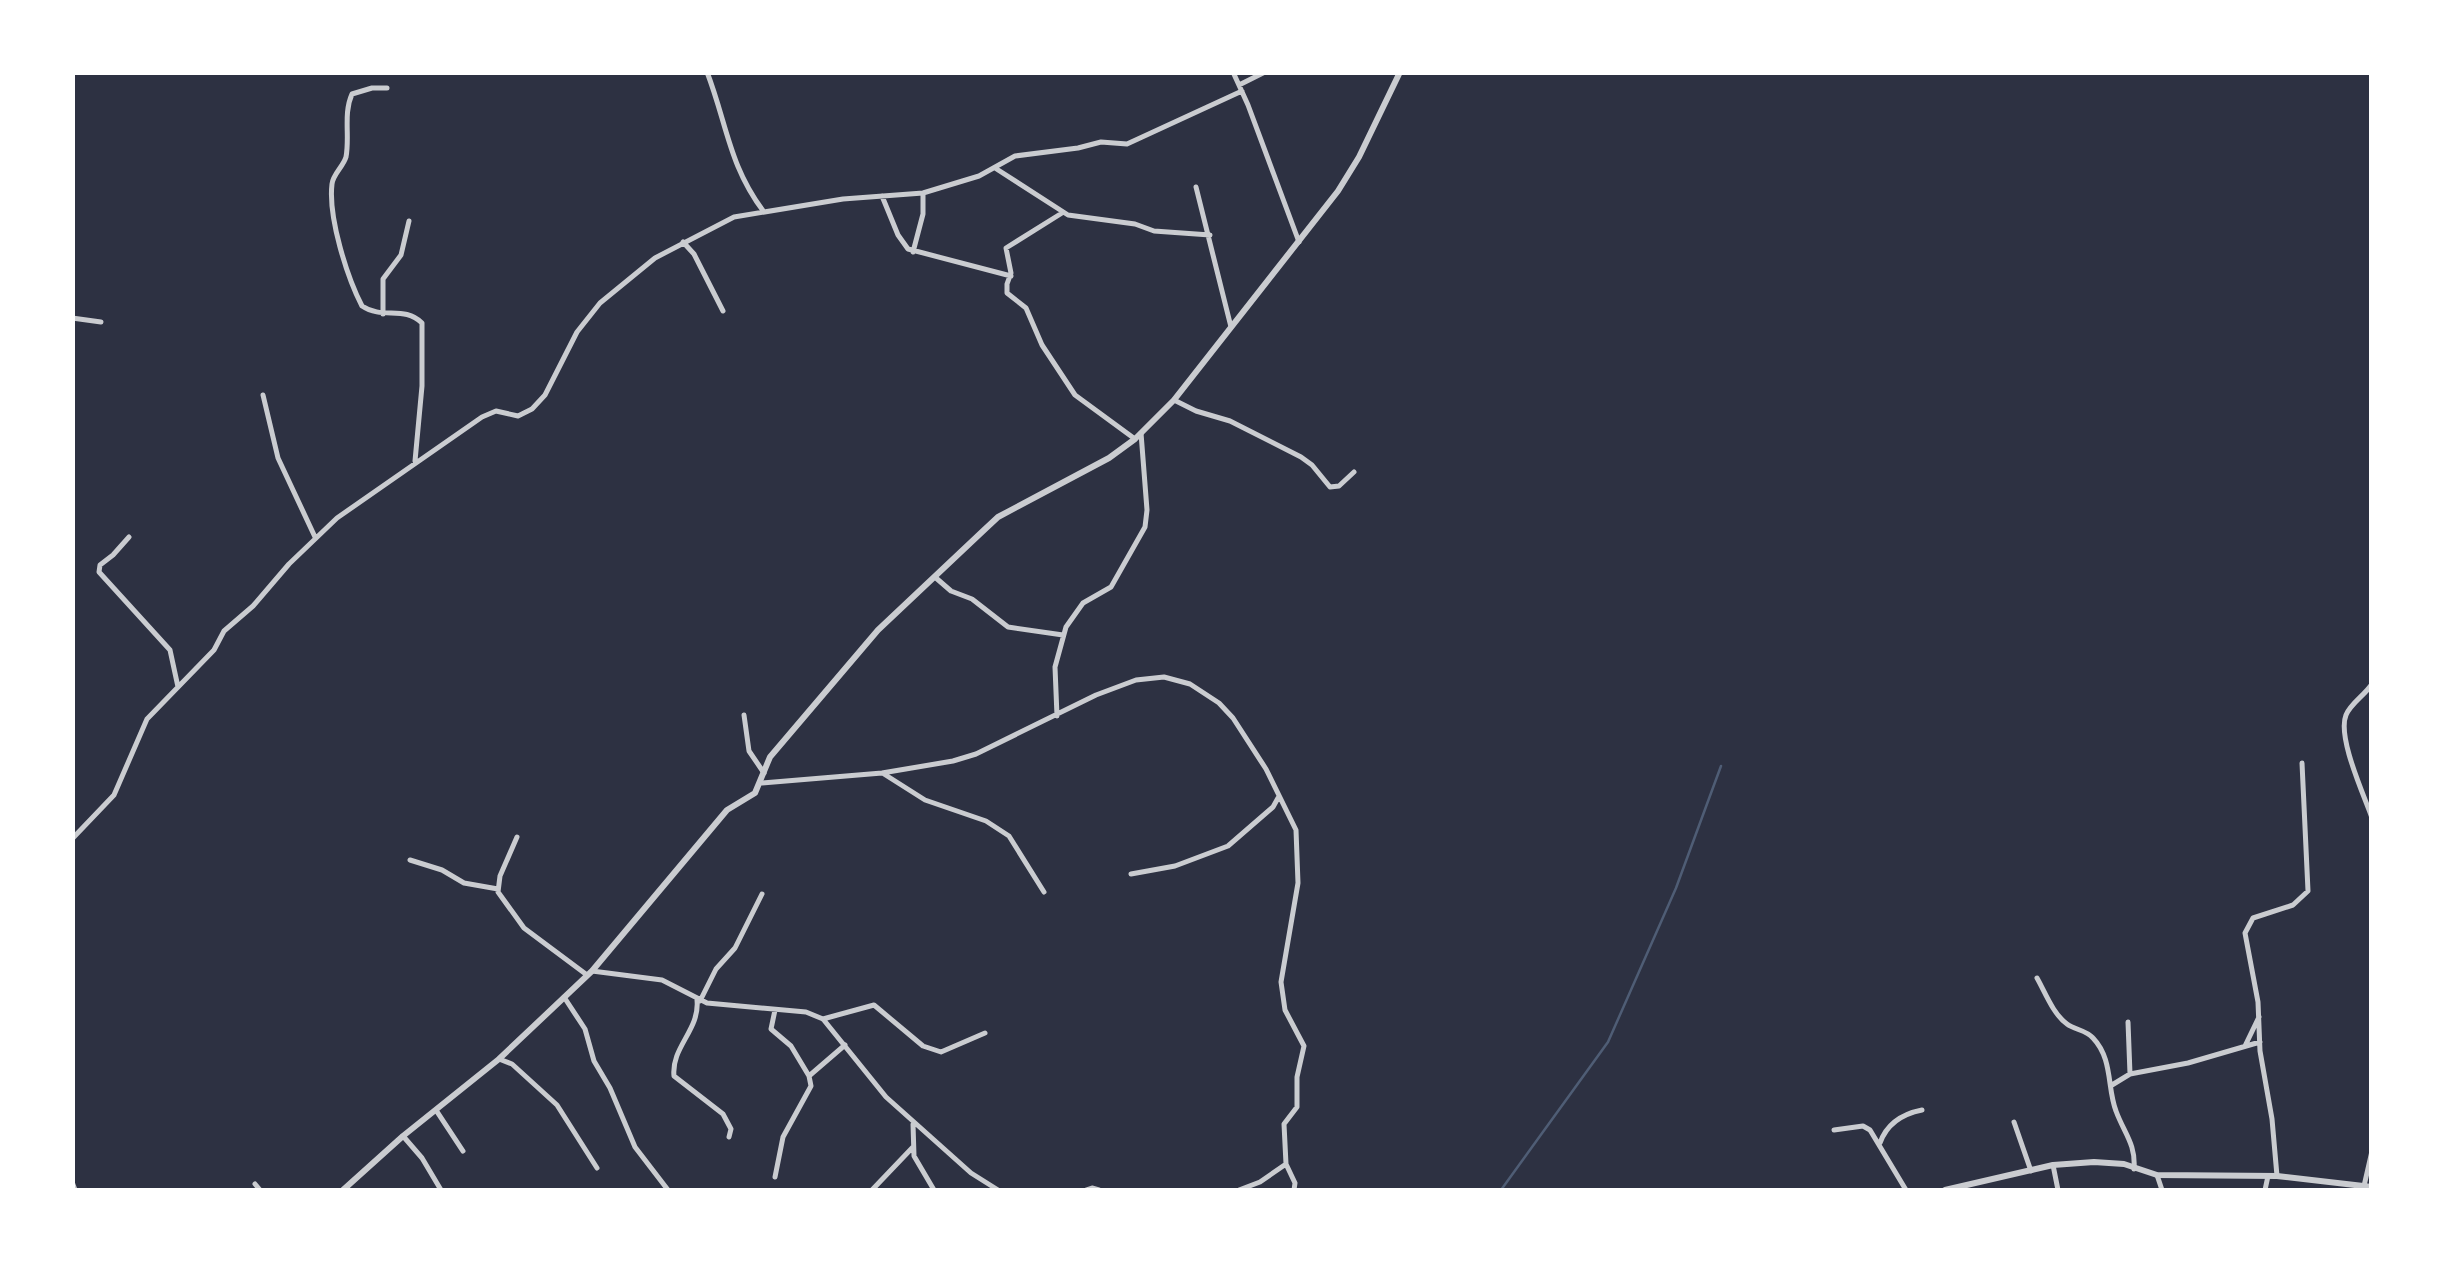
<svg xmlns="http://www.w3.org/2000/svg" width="2444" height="1263" font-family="Lato,sans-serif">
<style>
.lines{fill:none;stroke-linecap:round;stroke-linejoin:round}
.stream{stroke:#4f5d75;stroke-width:2.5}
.minor{stroke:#caccd0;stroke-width:5}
.tertiary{stroke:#caccd0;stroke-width:6}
</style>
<rect width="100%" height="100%" fill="#2d3142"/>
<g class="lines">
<path class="stream" d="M1501,1190L1608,1042L1676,888L1721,766"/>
<path class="minor" d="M707,72C727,124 729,166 764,212
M1233,72L1248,105L1299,242
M1239,85L1265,72
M387,88H372L352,94C343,114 350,136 346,157C343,167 333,174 332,184C328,217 347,277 362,306C383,320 404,305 422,323V386L415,461
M995,168L1068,215L1135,224L1154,231L1210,235
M1196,187L1231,327
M882,196L898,235L908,249L1011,276
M1062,213L1006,248L1011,273L1007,284V293L1026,308L1042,345L1075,395L1135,439
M683,242L694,254L723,311
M913,252L923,214V193
M383,314V279L401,255L409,221
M72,318L101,322
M263,395L278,458L315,537
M1174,400L1196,411L1230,421L1301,457L1312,465L1330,487L1339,486L1354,472
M129,537L113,555L100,565L99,572L170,650L178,687
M936,578L951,591L972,599L1008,627L1063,635
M2372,684C2364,696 2351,703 2346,715C2337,737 2364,795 2372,818
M744,715L749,751L764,773
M1057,716L1055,667L1066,627L1083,603L1111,587L1145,527L1147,510L1141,433
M884,774L925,800L986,821L1009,836L1044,892
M762,783L882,773L953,761L976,754L1096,695L1136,680L1164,677L1190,684L1219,703L1233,718L1266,769L1296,830L1298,883L1281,982L1285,1010L1304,1046L1297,1077V1107L1284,1124L1286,1164L1295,1183L1294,1190
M517,837L500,876L498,892L524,928L587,975
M72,839L114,795L147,719L214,650L224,631L253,606L289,564L337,518L482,417L496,411L518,416L532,409L545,395L577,332L600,303L655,258L734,217L843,199L923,193L979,176L1015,156L1078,148L1101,142L1127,144L1242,91
M410,860L442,870L464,883L498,889
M1131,874L1175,866L1228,846L1273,807L1278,798
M592,971L662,980L707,1003L806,1012L823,1019L886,1097L971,1173L998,1190
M2037,978C2045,992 2053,1014 2067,1024C2075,1030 2086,1030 2093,1038C2113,1059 2107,1088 2116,1111C2124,1133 2136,1144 2134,1169
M564,997L585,1029L594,1061L610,1088L635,1147L668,1190
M697,1000C700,1030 671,1047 674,1076L723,1114L731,1129L729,1137
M700,1001L716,969L735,948L762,894
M775,1010L771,1029L791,1046L809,1076
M823,1019L874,1005L923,1046L941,1052L985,1033
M2128,1022L2130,1074
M2245,1046L2259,1017
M499,1059L512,1064L557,1105L597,1168
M2112,1085L2130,1074L2188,1063L2260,1042
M436,1110L463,1151
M2014,1122L2031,1171
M913,1124L914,1156L934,1190
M1834,1130L1863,1126L1870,1130L1906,1190
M403,1136L422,1158L441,1190
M1880,1143C1887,1123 1902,1114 1922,1110
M2053,1165L2058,1190
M2157,1175L2162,1190
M2277,1176L2272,1119L2260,1051L2258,1002L2245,933L2253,918L2293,905L2308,891L2302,763
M775,1177L783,1137L811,1086L809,1076L845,1045
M72,1182L75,1190
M255,1184L260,1190
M2364,1186L2372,1151
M872,1190L913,1147
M1086,1190L1092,1188L1099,1190
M1239,1190L1260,1182L1286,1164
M2265,1190L2268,1176"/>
<path class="tertiary" d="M343,1190L403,1136L499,1059L592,971L727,810L755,793L770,757L878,630L983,531L998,517L1109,458L1135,439L1174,400L1338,191L1359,157L1400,72
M1945,1190L2053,1165L2094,1162L2124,1164L2157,1175L2277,1176L2372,1187"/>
</g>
<rect width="2444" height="1263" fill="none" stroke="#ffffff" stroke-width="150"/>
</svg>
